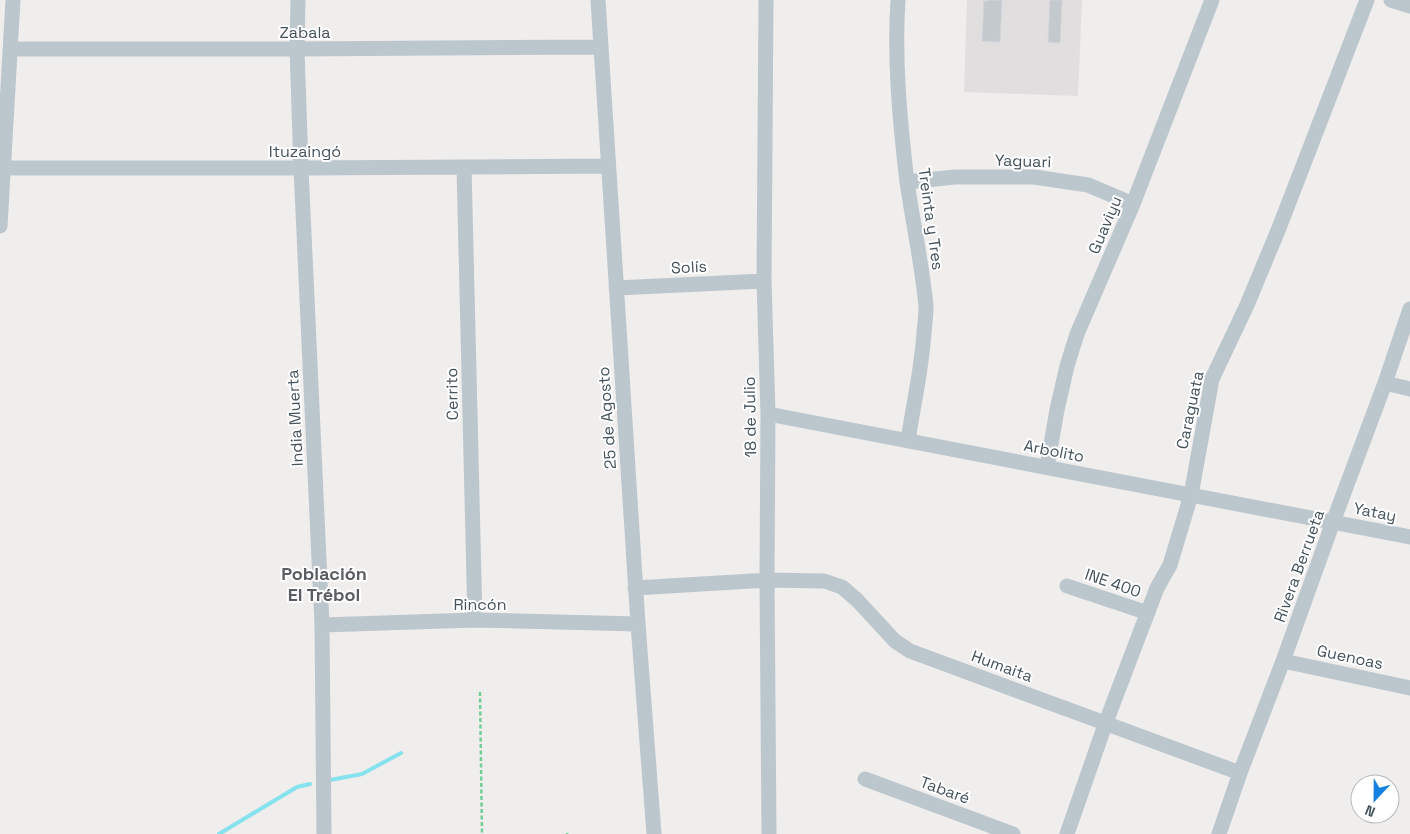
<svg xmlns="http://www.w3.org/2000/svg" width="1410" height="834" font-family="'Space Grotesk',sans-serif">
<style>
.education{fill:#e1dedf}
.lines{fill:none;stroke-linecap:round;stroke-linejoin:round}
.stream{stroke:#86e2ed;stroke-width:4}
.building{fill:#c4c9cd;stroke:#d1d4d9}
.path{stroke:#71ce97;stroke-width:2.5;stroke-dasharray:4 2.5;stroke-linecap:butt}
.street{stroke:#bbc6cd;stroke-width:15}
.labels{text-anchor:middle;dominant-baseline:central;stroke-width:4;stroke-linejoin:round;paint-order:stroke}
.street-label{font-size:16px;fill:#45535b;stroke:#fff}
.neighbourhood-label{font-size:18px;font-weight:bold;fill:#5a5e62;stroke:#fff}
</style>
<rect width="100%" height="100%" fill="#f0eded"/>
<path class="education" d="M967,0H1082L1078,96L964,92Z"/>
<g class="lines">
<path class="stream" d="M330,780L362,774L401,753
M219,834L297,787L310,784"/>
</g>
<path class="building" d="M988,0H1002L1000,42L982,41L984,1H988Z
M1050,0H1062L1060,43L1048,42Z"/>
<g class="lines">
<path class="path" d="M480,692L482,834
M567,833V834"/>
<path class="street" d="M298,0L297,49L301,168L322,625L324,834
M598,0L638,624L654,834
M766,0L764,281L768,414L767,580L769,834
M898,0C894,60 900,122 907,182C913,223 922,264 926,306C926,314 925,324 924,332C922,369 913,405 908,441
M1391,0L1410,6
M10,49H297L600,47
M464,167L475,620
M3,168H301L608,166
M907,182L955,177H1034L1088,185L1133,204
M0,226L13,0
M616,288L764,281
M1385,383L1410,389
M768,414L1410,537
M1047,467L1057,410L1067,366L1077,334L1133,204L1212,0
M1067,586L1148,613
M635,588L767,580L824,581L842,587L857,600L895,641L910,651L1240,773
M322,625L475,620L638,624
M1283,661L1410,688
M865,779L1013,834
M1067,834L1106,722L1157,588L1170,565L1191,495L1212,379L1247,305L1279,228L1367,0
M1219,834L1240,773L1283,661L1333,522L1385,383L1410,309"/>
</g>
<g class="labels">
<g class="street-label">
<text x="305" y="32">Zabala</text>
<text x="305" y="151">Ituzaingó</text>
<text transform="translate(1023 161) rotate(2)">Yaguari</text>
<text transform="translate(931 219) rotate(82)">Treinta y Tres</text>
<text transform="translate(1105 225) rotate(-67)">Guaviyu</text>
<text transform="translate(689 267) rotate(-3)">Solís</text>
<text transform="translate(452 394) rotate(-91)">Cerrito</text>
<text transform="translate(1190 410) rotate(-78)">Caraguata</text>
<text transform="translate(750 417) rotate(-91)">18 de Julio</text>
<text transform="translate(295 418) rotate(-93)">India Muerta</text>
<text transform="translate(607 418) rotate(-94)">25 de Agosto</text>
<text transform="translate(1054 451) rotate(11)">Arbolito</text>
<text transform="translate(1375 512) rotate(11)">Yatay</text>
<text transform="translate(1299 566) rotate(-70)">Rivera Berrueta</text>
<text transform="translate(1113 583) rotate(19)">INE 400</text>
<text x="480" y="604">Rincón</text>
<text transform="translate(1350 657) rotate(12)">Guenoas</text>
<text transform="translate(1002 666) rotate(20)">Humaita</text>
<text transform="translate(945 790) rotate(20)">Tabaré</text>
</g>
<g class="neighbourhood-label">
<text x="324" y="573">Población<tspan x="324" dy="21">El Trébol</tspan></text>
</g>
</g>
<g transform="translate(1375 799) rotate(202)"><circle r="24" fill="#ffffff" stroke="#b5babd"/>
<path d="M0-4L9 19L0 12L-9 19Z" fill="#1582e1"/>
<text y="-8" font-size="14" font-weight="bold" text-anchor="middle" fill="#45535b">N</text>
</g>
</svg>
